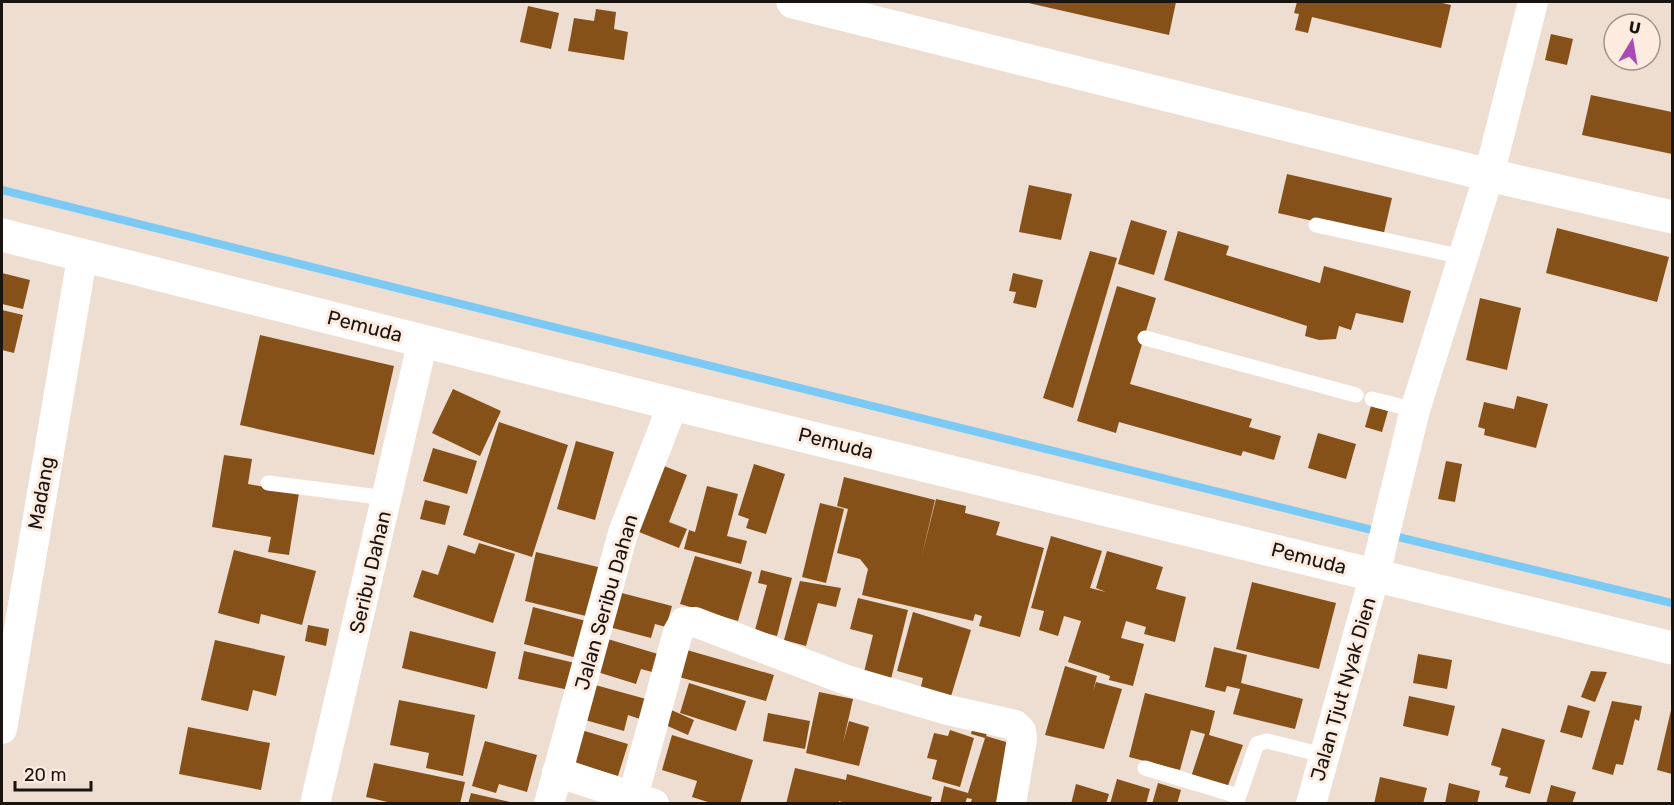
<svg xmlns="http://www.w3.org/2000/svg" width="1674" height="805" font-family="Rubik,sans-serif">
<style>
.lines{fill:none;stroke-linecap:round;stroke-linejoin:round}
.stream{stroke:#7bcaf5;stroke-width:8}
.building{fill:#865019}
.service{stroke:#fff;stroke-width:15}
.minor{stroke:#fff;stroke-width:30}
.tertiary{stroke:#fff;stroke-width:33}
.labels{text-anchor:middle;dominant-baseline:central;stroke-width:6;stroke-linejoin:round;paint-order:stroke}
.street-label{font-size:20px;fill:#1a1410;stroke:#fcebde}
</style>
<rect width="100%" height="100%" fill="#eeded1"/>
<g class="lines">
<path class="stream" d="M2,190L1372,530
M1398,537L1672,603"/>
</g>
<path class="building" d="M1024,2H1176L1169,35Z
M1297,2H1438L1451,5L1441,48L1312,17L1308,33L1295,30L1299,14L1294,13Z
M528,6L559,13L551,49L520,42Z
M596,9L616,12L614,29L628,32L624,60L568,51L574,18L594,21Z
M1551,34L1573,39L1567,65L1545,60Z
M1591,95L1672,112V154L1582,135Z
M1287,174L1392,198L1383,237L1278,213Z
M1029,185L1072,194L1061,240L1019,232Z
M1131,220L1167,231L1154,275L1118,264Z
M1557,228L1669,257L1657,302L1546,273Z
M1178,231L1229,246L1226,255L1320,283L1324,266L1411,291L1403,323L1356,313L1351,330L1339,326L1336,339L1319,340L1305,336L1307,326L1164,280Z
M1090,251L1117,258L1073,408L1043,398Z
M2,273L30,280L23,309L2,304Z
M1013,273L1043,280L1036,308L1013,303L1016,292L1009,291Z
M1117,286L1156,298L1130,384L1252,419L1249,427L1281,436L1274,460L1243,451L1241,456L1119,422L1116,433L1077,421Z
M1480,298L1521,308L1507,370L1466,360Z
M2,310L23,315L14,353L2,350Z
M260,335L394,366L374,455L240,425Z
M453,389L501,411L480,456L432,433Z
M1517,396L1548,404L1536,448L1484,435L1485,429L1478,427L1484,402L1514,409Z
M1371,406L1388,411L1382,432L1365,427Z
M499,422L568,445L532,557L463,535Z
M1318,433L1356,444L1346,479L1308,468Z
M576,441L614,452L595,520L557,509Z
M433,448L477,461L467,494L423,481Z
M224,455L252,459L248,484L299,493L289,555L268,552L271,537L212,527Z
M1446,461L1462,464L1455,502L1438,499Z
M659,464L687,475L669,522L687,529L679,548L634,530Z
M754,464L785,474L766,534L746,528L749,519L738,515Z
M844,477L935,500L922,555L936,499L966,506L965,513L1000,522L996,535L1044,548L1020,637L979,626L982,616L975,614L973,621L862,595L868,569L860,559L837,553L848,509L837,506Z
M707,486L738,494L727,536L747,541L741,564L684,549L689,530L695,532Z
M425,500L450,506L445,525L420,519Z
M820,503L844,509L826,583L802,577Z
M1051,536L1102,551L1090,588L1106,592L1096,588L1107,551L1163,567L1156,589L1186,597L1175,642L1144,634L1146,627L1126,621L1121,638L1144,644L1133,686L1109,680L1110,676L1068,662L1081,621L1064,616L1058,636L1039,630L1044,611L1031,608Z
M479,543L515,554L493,623L413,597L422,570L438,575L448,545L475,554Z
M234,550L316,571L302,625L261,614L259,624L218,613Z
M536,552L606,569L594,618L525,601Z
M695,556L752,572L738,621L680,604Z
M761,570L792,578L777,636L755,630L767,585L758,583Z
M800,581L841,588L836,607L818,603L806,646L784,640Z
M1252,582L1336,603L1319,669L1236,649Z
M614,591L672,606L666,627L655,624L651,638L605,626Z
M858,598L908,610L890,683L863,676L873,635L850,629Z
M533,607L586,621L577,658L524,644Z
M913,612L971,630L949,703L919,694L923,678L897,671Z
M308,625L329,629L326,646L305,641Z
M410,631L496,652L487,689L402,668Z
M601,637L658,654L652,672L641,669L636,684L591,670Z
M215,640L285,656L276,696L253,690L248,711L201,700Z
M1214,647L1247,655L1241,683L1303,699L1295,729L1233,714L1240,689L1227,686L1225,692L1205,687Z
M687,650L774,675L766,701L679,677Z
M524,651L575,663L569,690L518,679Z
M1418,654L1452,660L1447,689L1413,683Z
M1065,666L1097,676L1093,691L1096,682L1122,689L1104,749L1045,735Z
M1591,671L1607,672L1595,702L1581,697Z
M588,683L646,699L640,719L628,715L624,731L578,718Z
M689,683L746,701L736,731L680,713Z
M819,692L853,699L843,743L849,721L869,727L859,766L806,753Z
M1145,693L1215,711L1209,735L1243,745L1226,791L1191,777L1205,734L1191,730L1180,770L1129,757Z
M1409,696L1455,706L1448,736L1403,726Z
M399,700L475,715L463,776L426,768L429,753L390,745Z
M1612,701L1642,706L1639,721L1635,719L1623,765L1616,764L1613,775L1592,769Z
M1568,705L1590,711L1582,738L1560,732Z
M1672,706V774L1657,770Z
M669,709L694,720L688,735L663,724Z
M768,713L810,721L805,749L763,741Z
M974,722L989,727L986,736L1020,746L1002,804H970L972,799L967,798L965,804H940L944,786L968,793L985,738L971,734Z
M188,727L270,743L261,790L179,774Z
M1502,728L1545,740L1530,794L1505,787L1508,777L1499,775L1501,768L1491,765Z
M578,729L628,744L618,776L568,761Z
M950,730L974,738L960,787L932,779L937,760L927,758L934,733L948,736Z
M672,735L753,760L740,804H714L692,797L697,781L662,770Z
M485,741L537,755L527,792L499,784L496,793L472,786Z
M374,763L465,782L460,804H396L366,797Z
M795,768L846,780L847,774L932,797L930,804H848L839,801V804H786Z
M1380,777L1427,788L1423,804H1374Z
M1117,779L1150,789L1146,804H1110Z
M1158,783L1181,790L1177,804H1152Z
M1449,783L1480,791L1477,804H1445Z
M1076,784L1109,794L1106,804H1071Z
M1551,785L1576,792L1572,804H1546Z
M471,793L514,803V804H468Z"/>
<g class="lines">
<path class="service" d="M1316,225L1463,257
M1145,338L1356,395
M1372,399L1415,410
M268,483L387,498
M1145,768L1238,796
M1236,804L1257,744L1267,741L1323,755"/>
<path class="minor" d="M2,729L82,258
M557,772L654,804
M315,804L423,340
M549,804L623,533L673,404
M631,804L678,632L684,622H695L849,681L948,710L1015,725L1021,731L1022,739L1011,804
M1311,804L1375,574L1415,410L1489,175L1533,2"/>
<path class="tertiary" d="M793,2L1489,175L1672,217
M2,235L673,404L1672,648"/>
</g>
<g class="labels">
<g class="street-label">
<text transform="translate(365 326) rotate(14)">Pemuda</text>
<text transform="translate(836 443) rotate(14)">Pemuda</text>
<text transform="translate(41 493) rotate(-80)">Madang</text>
<text transform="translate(1309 558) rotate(14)">Pemuda</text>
<text transform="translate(370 572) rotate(-77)">Seribu Dahan</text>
<text transform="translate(606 602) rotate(-74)">Jalan Seribu Dahan</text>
<text transform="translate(1343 689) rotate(-74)">Jalan Tjut Nyak Dien</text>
</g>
</g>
<rect width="1674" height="805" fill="none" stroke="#1a1410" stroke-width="6"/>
<g transform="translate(1632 42) rotate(11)"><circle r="28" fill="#fcebde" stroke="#a2958c" stroke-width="1.5"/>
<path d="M0-4.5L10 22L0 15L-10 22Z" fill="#a94bb4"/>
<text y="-9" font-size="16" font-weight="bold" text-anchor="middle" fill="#1a1410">U</text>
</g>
<path d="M15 781v9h76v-9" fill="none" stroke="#1a1410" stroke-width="3"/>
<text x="24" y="781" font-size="18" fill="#1a1410" stroke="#fcebde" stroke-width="4.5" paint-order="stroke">20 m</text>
</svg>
